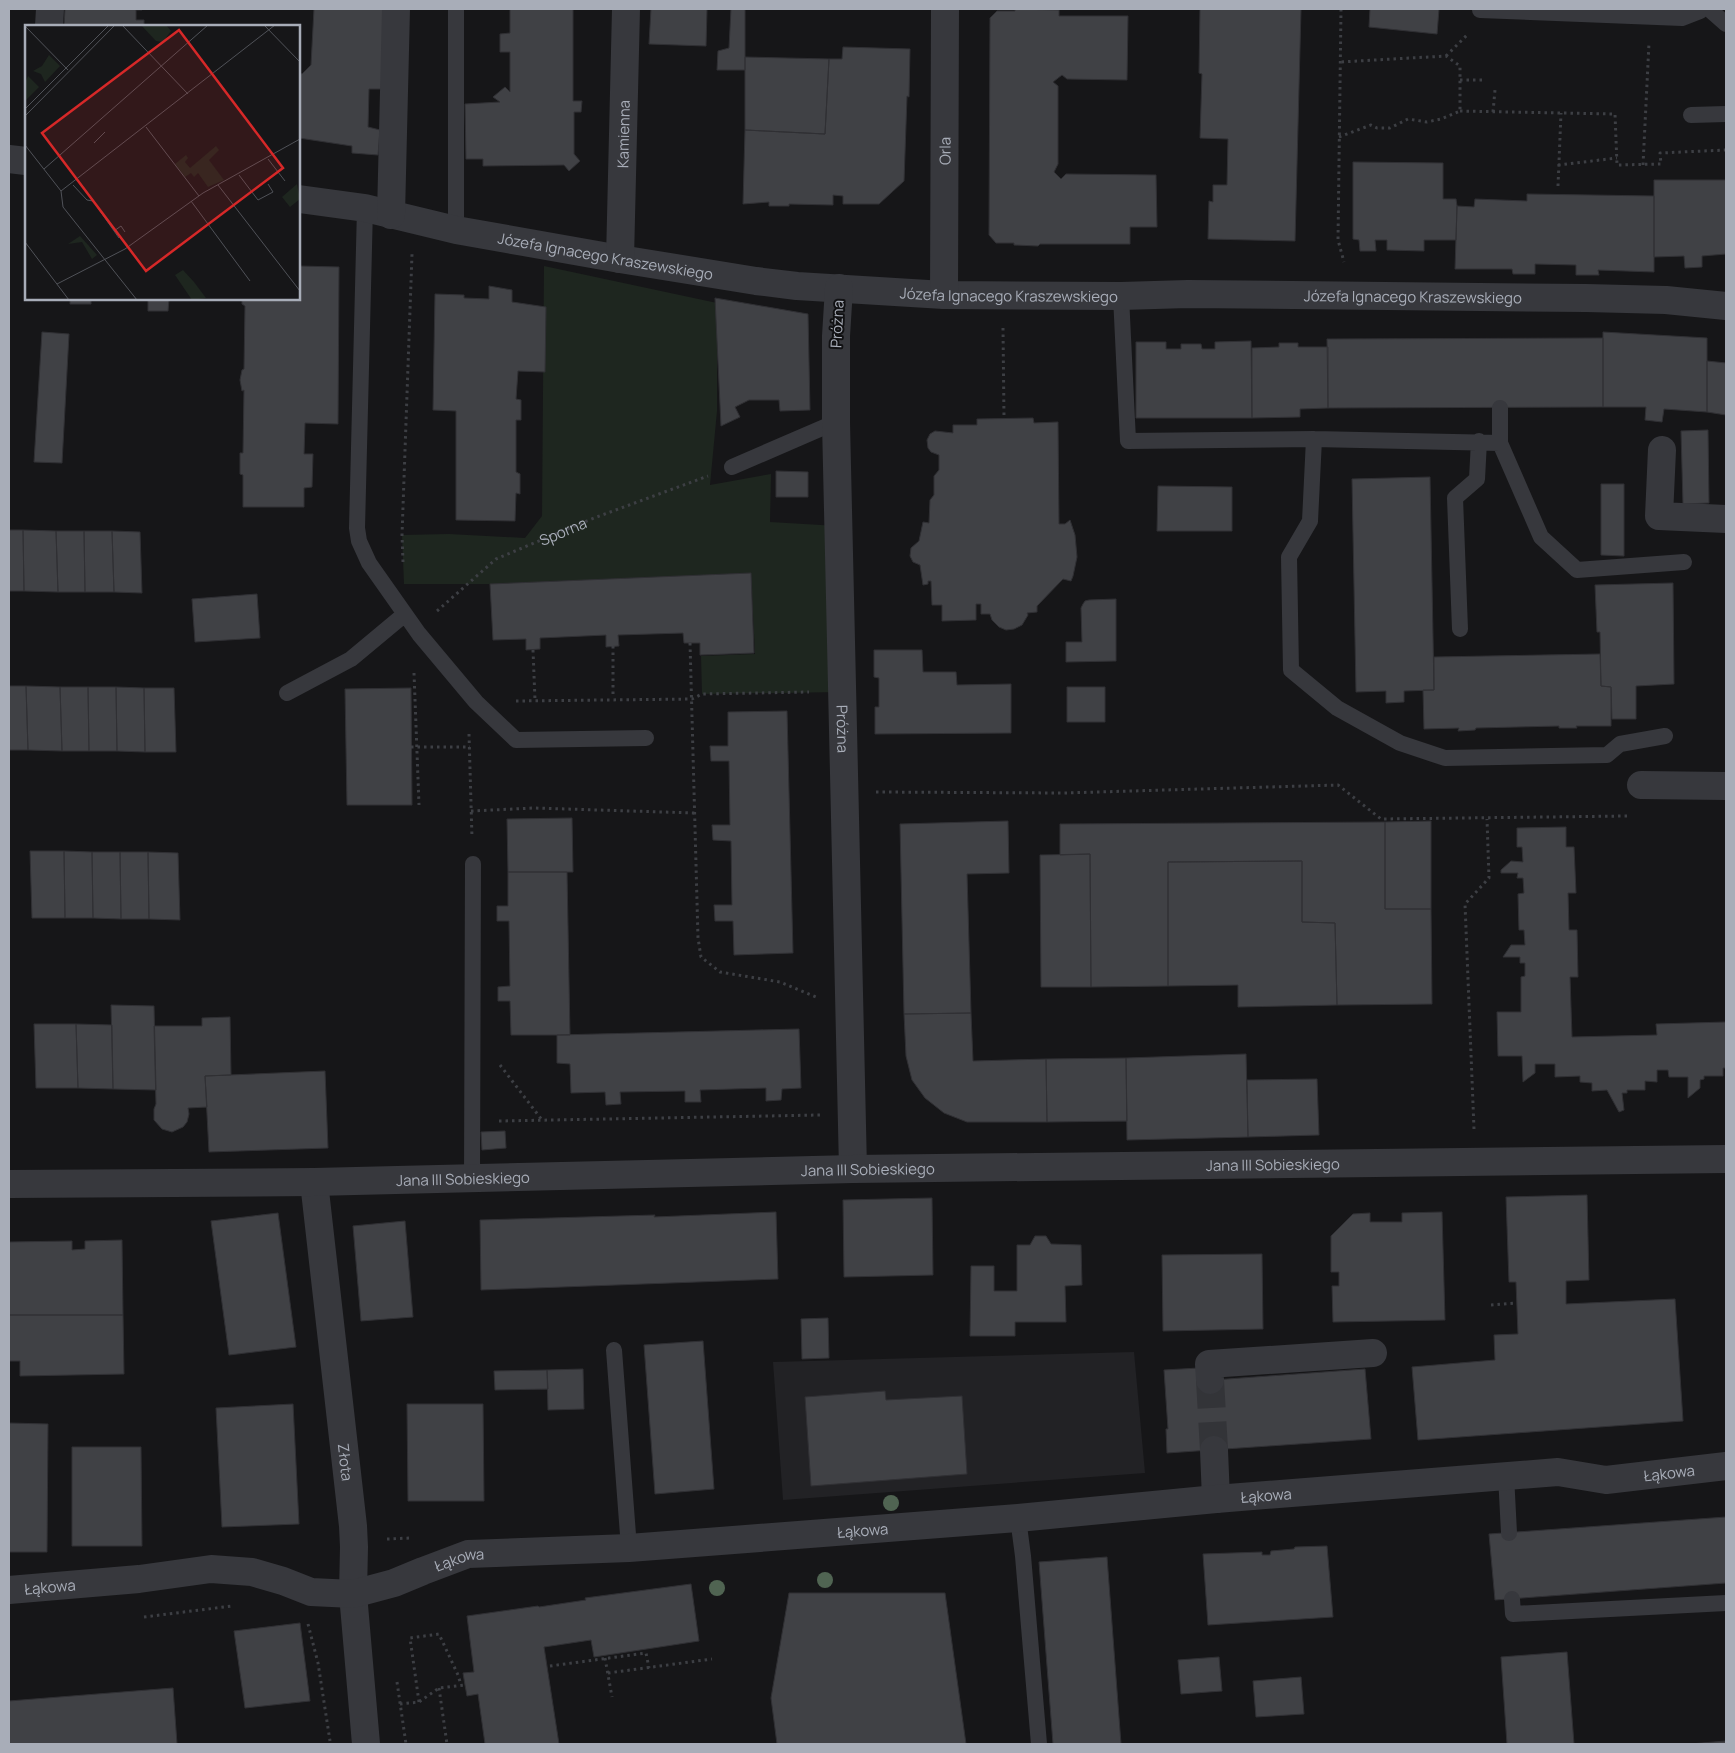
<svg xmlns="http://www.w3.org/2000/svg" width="1735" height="1753" font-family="Manrope,sans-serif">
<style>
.built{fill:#222225}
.green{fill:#1e261f}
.building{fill:#404145;stroke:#303034}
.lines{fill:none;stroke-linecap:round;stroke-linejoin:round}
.street-tunnel{stroke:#333438;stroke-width:28;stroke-dasharray:28 14;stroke-linecap:butt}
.path{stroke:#3d3f44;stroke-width:3;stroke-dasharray:2.5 4;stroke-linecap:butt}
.lane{stroke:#37383d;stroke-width:16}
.street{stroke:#37383d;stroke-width:28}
.tree{fill:#506452}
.labels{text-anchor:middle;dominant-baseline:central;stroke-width:4;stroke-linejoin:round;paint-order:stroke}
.street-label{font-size:15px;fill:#a8adb8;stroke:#111113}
.inset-road{fill:none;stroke:#505258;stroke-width:1}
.view{fill:#d62828;fill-opacity:0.15;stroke:#d62828;stroke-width:2.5}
.inset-edge{fill:none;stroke:#a8adb8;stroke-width:2.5}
</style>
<rect width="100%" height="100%" fill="#161618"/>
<path class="built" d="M1134,1352L1145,1473L783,1500L773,1362Z"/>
<path class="green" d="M544,266L717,303V411L710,485L771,474L770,522L838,526L842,692L702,694L701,656L755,654L751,573L491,584H404L402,535L449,534L525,538L542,516Z"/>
<path class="building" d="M65,9H143L142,10H136V20H144V26H64Z
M314,9H387L382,89H369L368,127L380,130L378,155L352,153V146L299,138V73L302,74L311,65Z
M510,9H573V101H582L581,112H574V154L580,161L569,171L564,165L483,166V159H466L465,104L500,102L493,97L505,87L510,92V52H500V34L510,33Z
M651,9H707L706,46L649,44Z
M731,9H745V70H717L718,51L729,48Z
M1015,9L1059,10V16H1128L1127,80L1067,79L1062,75L1053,82L1058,86V164L1054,172L1061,179L1066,174L1156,175L1157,227H1130V244H1040L1038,246L1014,245V243H996L989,235L990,18L997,11H1015Z
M1200,9H1301L1295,241L1208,239L1209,201L1213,202V185H1227L1228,139L1200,138L1202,74L1199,73Z
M1370,9H1439L1437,34L1369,27Z
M843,47L910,49L909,97L907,96L904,181L879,204H843V196L833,195V205L789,204V206H769V202L743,204L745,130L825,134L829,59H842Z
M745,57L829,59L825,134L745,130Z
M1353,162L1443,163V199H1456L1457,206L1456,240H1424V251L1387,250V240H1375L1376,251H1360L1359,240L1353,239Z
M1654,180H1726V254L1702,256V267L1685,268L1684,256L1654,257Z
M1527,194L1654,196V272L1598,270L1599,275H1576V265L1535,264V274H1513L1512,269H1455L1457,206L1474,207L1475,199L1527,201Z
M299,266L339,267L338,424L305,423L304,454H313L312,487L304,488V507H243V475L240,474V453H243L244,390L242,391L240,380L242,370L244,369L245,306L242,304V299H299Z
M489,286L512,290V302L546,307L545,372L518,371L516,399L521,400V420H516V472L520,474V494L516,493L515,521L456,520V411L433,410L435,294L464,295V298L489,299Z
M715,298L808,314L810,410L780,411L779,400H749L735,407L740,417L721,426Z
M70,299H91V304H70Z
M148,299H169L168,311H148Z
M42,332L69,334L62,463L34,462Z
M1603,332L1707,338V412L1664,409L1662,422L1645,420L1646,407H1603Z
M1603,338V407L1328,408L1327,339Z
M1251,341L1252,418H1136V342H1166V349H1181V344H1201L1202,349H1215V342Z
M1279,343H1298V347H1328V408L1300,409V417L1252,418V348L1279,347Z
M1707,361L1726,363V415L1707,412Z
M1033,418L1034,423L1058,422L1059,524H1065L1070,520L1075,535L1077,557L1073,576L1071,581L1063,579L1037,606V612L1027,613L1028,615L1022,625L1014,629L1006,630L999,627L992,620L990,614H981V604H976V620L942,621V605H932L931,581H928V584L923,585L920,565L913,562L910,556L911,548L919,541L923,522L929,523L930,500L934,495V476L939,470V455L931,452L928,448L927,440L930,434L935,431L953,433V425H977V419Z
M1708,430L1709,503L1683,504L1681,431Z
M776,471L808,472V497H776Z
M1430,477L1434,690L1404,691V702L1386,703V691L1356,692L1352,479Z
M1601,484H1624V556L1601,555Z
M1158,486L1232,487V531H1157Z
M9,530H23L24,591H9Z
M23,530L56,531L58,592L24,591Z
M56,531H84L85,592H58Z
M84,531H112L114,592H85Z
M112,531L140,532L142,593L114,592Z
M751,573L754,653L700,655V643H684L683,633L618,635L619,646L606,647V635L540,638V649L526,650V639L493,640L490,584Z
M1673,583L1674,684L1636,686V719H1612L1611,687L1601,686L1600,632H1597L1595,585Z
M257,594L260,638L195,642L192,599Z
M1116,599V661L1066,662V642H1082L1081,608L1083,604L1085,601L1089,600Z
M874,650H922L923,672H956L957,685L1011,684V733L875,734V707H879V678L874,677Z
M1600,654L1601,686L1611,687V726H1576L1577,728H1559V726L1476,728L1475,730L1458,731L1459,728L1424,729L1423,690H1434V657Z
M9,686H26L28,750H9Z
M26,686L60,687L62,751L28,750Z
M60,687H88L89,751H62Z
M88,687H116L117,751H89Z
M116,687L144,688L145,752L117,751Z
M1067,687H1105V722H1067Z
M144,688H174L176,752H145Z
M411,688L412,805H347L345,689Z
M787,711L793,953L734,955L733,921H715L714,905H732L731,841L713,840L712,825H730L729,761H711L710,746H728V712Z
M572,818L573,872H508L507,819Z
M1008,821L1009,873L967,874L971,1013L904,1014L900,824Z
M1431,821V909H1385V822Z
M1385,822V909H1431L1432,1004L1337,1005L1335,923L1302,922V861L1168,862V986L1091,987L1090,854L1060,855V824Z
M1566,827V847H1574L1576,893H1568L1569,930H1577L1578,977H1570L1572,1037L1657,1035L1656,1024L1726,1022V1068H1723V1076H1704V1079L1700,1080V1088L1688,1098V1077H1669L1668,1070H1657V1082L1645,1081V1090H1627V1093H1622L1624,1110L1619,1112L1607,1090L1592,1091V1083L1580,1082V1076L1555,1077V1064H1535V1073L1523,1082L1522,1056H1498L1497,1012H1521V977L1525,976V963H1520V957H1503L1511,945H1525L1524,930H1519L1518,894L1524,893L1523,878H1517L1518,873H1501V870L1511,861L1523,862L1522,847H1517V828Z
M30,851H64L65,918H32Z
M64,851L92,852L93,918H65Z
M92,852H120L121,919L93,918Z
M120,852H148L149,919H121Z
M148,852L178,853L180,920L149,919Z
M1090,854L1091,987H1041L1040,855Z
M1302,861V922L1335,923L1337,1005L1238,1007V985L1168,986V862Z
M508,872H567L570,1035H511L510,1001H498V987L510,986L509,921H497V906H508Z
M111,1005L154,1006L156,1090L113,1089Z
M971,1013L973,1061L1046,1059L1047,1122H967L944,1113L925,1098L912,1080L906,1056L904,1014Z
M230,1017L231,1075L205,1076L207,1107L188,1108L189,1114L187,1122L183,1127L172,1132L162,1129L154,1120V1109L156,1104L154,1026H202V1018Z
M34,1024H76L78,1088H36Z
M76,1024L112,1025L113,1089L78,1088Z
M799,1029L801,1088L782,1089L781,1100L766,1101V1088L700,1090L701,1102H685V1091L620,1092L621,1104L606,1105L605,1092L571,1093L570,1064L557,1063V1035Z
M1246,1054L1248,1137L1127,1140L1126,1058Z
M1126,1058L1127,1121L1047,1122L1046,1059Z
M325,1071L328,1148L209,1152L205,1076Z
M1317,1079L1319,1135L1248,1137L1247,1080Z
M505,1131L506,1148L482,1150L481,1132Z
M1587,1195L1589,1280L1566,1281V1304L1675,1299L1683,1421L1418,1440L1412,1367L1495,1360L1494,1335L1518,1334L1516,1282H1509L1506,1197Z
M932,1198L933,1275L844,1277L843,1200Z
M776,1212L778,1279L481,1290L480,1220L655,1215L654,1217Z
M1442,1212L1445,1320L1333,1322L1332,1286H1339V1272H1331V1236L1353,1214L1370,1213V1222H1402V1213Z
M278,1213L296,1347L229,1355L211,1221Z
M405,1221L413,1317L361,1321L353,1226Z
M1035,1236H1046L1051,1244L1081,1245L1082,1285L1065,1286L1066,1322H1015V1336H970L971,1266H994V1291H1017V1245H1030Z
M122,1240L123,1315H9V1242L72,1241V1250L85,1249V1241Z
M1262,1254L1263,1329L1163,1331L1162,1255Z
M9,1315H123L124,1374L20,1376V1361H9Z
M828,1318L829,1358L802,1359L801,1319Z
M703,1341L714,1489L655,1494L644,1345Z
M1199,1368L1200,1381L1365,1369L1371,1439L1167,1453L1166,1429H1168L1164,1370Z
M583,1369L584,1409L548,1410L547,1370Z
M547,1370L548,1389L495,1390L494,1371Z
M885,1391L886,1400L962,1396L967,1474L811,1486L805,1397Z
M293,1404L299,1524L222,1527L216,1408Z
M407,1404H483L484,1501H408Z
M9,1423L48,1424L47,1552H9Z
M72,1447H141L142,1546H72Z
M1726,1517V1583L1495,1600L1489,1534Z
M1327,1546L1333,1617L1208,1625L1203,1554L1262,1552V1555H1270L1271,1551L1294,1549L1295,1547Z
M1107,1557L1121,1744H1053L1039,1562Z
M691,1584L699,1641L594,1657L591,1640L544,1647L559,1744H485L478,1694L467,1696L465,1685L463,1673L474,1672L467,1616L538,1606L539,1607L586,1600L585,1598Z
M789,1593H945L966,1744H777L771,1698Z
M300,1623L310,1701L245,1708L234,1631Z
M1567,1652L1574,1744H1507L1501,1657Z
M1219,1657L1222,1691L1181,1694L1178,1660Z
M1301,1677L1304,1714L1256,1717L1253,1681Z
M173,1688L177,1744H9V1701Z
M1726,1741V1744H1690Z"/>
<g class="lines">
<path class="street-tunnel" d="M1210,1380L1214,1450"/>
<g class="path">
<path d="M1341,9L1338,240L1344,262"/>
<path d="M1446,56L1469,33"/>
<path d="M1460,80H1482"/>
<path d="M1460,111L1615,114L1617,165L1661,164L1660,153L1726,150"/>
<path d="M1493,112L1495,90"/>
<path d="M1339,137L1371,125L1377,128H1390L1408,119L1427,122L1441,119L1460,111V66L1446,56L1340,62"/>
<path d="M1558,165L1617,158"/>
<path d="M1643,165L1649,43"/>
<path d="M1558,186L1561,113"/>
<path d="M1003,328L1004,418"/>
<path d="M403,562L402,535L412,254"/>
<path id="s1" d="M437,611L496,559L594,518L708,476"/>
<path d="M690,643L698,938L701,957L720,972L780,982L816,997"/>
<path d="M613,646V698"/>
<path d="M533,650L535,700"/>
<path d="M414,673L419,805"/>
<path d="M516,701L692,699L702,694L809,692"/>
<path d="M469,734L472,838"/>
<path d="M411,747H470"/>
<path d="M876,792L1063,793L1338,785L1381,819L1628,816"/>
<path d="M471,811L534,808L695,813"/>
<path d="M500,1065L542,1120"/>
<path d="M499,1121L820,1115"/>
<path d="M1474,1129L1465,904L1489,878L1487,819"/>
<path d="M1491,1305L1516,1303"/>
<path d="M387,1539L411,1538"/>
<path d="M144,1617L232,1606"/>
<path d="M308,1624L318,1663L330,1741"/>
<path d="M605,1658L612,1697"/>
<path d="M550,1666L646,1653L649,1668"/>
<path d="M608,1673L712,1659"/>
<path d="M397,1682L406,1744"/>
<path d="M439,1688L447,1744"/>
<path d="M419,1702L410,1638L439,1634L458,1675L461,1685"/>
<path d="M400,1704L419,1702L439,1688L465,1685"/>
</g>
<path class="lane" d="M456,9V230
M1709,9L1726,24
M1480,10L1682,18L1700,11L1702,9
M1691,115L1726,114
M365,208L357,528L359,541L369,563L419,634L476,702L516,740L646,738
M1121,296L1128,441L1314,439L1500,443L1541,537L1577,570L1684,562
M1314,439L1310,521L1289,557L1291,670L1337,708L1400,743L1445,758L1607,755L1620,744L1665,736
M1500,443V408
M732,467L836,422
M1460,629L1455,498L1477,479L1479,441
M287,693L351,659L405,614
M472,1179L473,864
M614,1350L629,1548
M1506,1475L1509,1533
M1018,1518L1023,1556L1039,1744
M1512,1599L1513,1614L1726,1603"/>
<g class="street">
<path d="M49,26L50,9"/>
<path d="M9,159L26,161"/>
<path id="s2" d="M299,199L365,208L456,230L620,259L756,281L797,286L944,295L1121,296L1188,294L1586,298L1666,300L1726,306"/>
<path d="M391,215L396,9"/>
<path id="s3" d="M620,259L626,9"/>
<path id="s4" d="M839,288L836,336V422L853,1169"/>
<path id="s5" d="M944,295L945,9"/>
<path d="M1662,450L1659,516L1726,519"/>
<path d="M1641,785L1726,786"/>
<path id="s6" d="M314,1182L353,1526L354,1547L353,1594L366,1744"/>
<path id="s7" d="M9,1184L314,1182L853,1169L1726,1159"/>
<path d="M1210,1380L1209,1364L1373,1353"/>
<path d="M1214,1450L1216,1499"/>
<path id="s8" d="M9,1590L139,1579L211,1569L252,1572L283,1581L311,1592L353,1594L394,1583L423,1571L468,1554L629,1548L1018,1518L1216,1499L1558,1472L1606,1480L1726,1466"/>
</g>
</g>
<g class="tree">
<circle cx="891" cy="1503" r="8"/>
<circle cx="825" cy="1580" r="8"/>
<circle cx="717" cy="1588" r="8"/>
</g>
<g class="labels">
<g class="street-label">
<text stroke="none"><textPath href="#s3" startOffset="125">Kamienna</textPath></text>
<text stroke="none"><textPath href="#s5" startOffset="144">Orla</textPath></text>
<text stroke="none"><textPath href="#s2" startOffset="312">Józefa Ignacego Kraszewskiego</textPath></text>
<text stroke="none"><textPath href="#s2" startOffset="718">Józefa Ignacego Kraszewskiego</textPath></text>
<text stroke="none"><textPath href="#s2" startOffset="1122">Józefa Ignacego Kraszewskiego</textPath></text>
<text transform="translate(837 324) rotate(-87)">Próżna</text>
<text stroke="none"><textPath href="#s1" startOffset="151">Sporna</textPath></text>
<text stroke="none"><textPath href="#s4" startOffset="441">Próżna</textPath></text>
<text stroke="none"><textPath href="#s7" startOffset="1264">Jana III Sobieskiego</textPath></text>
<text stroke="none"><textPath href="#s7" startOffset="859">Jana III Sobieskiego</textPath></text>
<text stroke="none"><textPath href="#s7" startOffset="454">Jana III Sobieskiego</textPath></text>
<text stroke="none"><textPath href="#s6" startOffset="282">Złota</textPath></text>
<text stroke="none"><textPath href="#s8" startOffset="1676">Łąkowa</textPath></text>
<text stroke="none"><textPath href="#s8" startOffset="1271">Łąkowa</textPath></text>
<text stroke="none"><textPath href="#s8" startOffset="866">Łąkowa</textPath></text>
<text stroke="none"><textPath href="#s8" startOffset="461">Łąkowa</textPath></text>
<text stroke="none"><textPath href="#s8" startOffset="41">Łąkowa</textPath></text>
</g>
</g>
<g transform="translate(25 25)">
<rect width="275" height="275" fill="#161618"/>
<path d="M116,0H141L146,6L138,17L131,16ZM24,30L35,41L20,57L16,49L8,46L17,41ZM3,51L14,62L0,76V58ZM191,121L194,125L184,135L199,155L183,162L173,148L169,152L166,148L160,152L150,139L161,130L163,133L160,137L165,143ZM272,159L275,174L265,182L257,172ZM55,211L72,230L67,234L57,217L43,219ZM158,245L169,257L181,273L167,275L150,250Z" fill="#1e261f"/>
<path class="inset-road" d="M97,0L163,69M239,0L275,37M0,1L43,45M0,84L84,0M0,91L90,0M121,102L174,171M69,118L80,107M0,120L36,166L38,182L112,275M243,134L260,156M19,144L183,0M214,150L233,175L248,167L243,159M48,160L62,175L68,176L94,213M193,160L275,266M36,166L250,0M166,176L225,256M89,206L96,201L100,207M0,217L44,275M32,259L100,224L178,168L275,114"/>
<path class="view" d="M154,5L258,143L121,246L17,108Z"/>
<rect width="275" height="275" class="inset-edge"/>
</g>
<rect width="1735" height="1753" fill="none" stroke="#a8adb8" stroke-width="20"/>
</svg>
